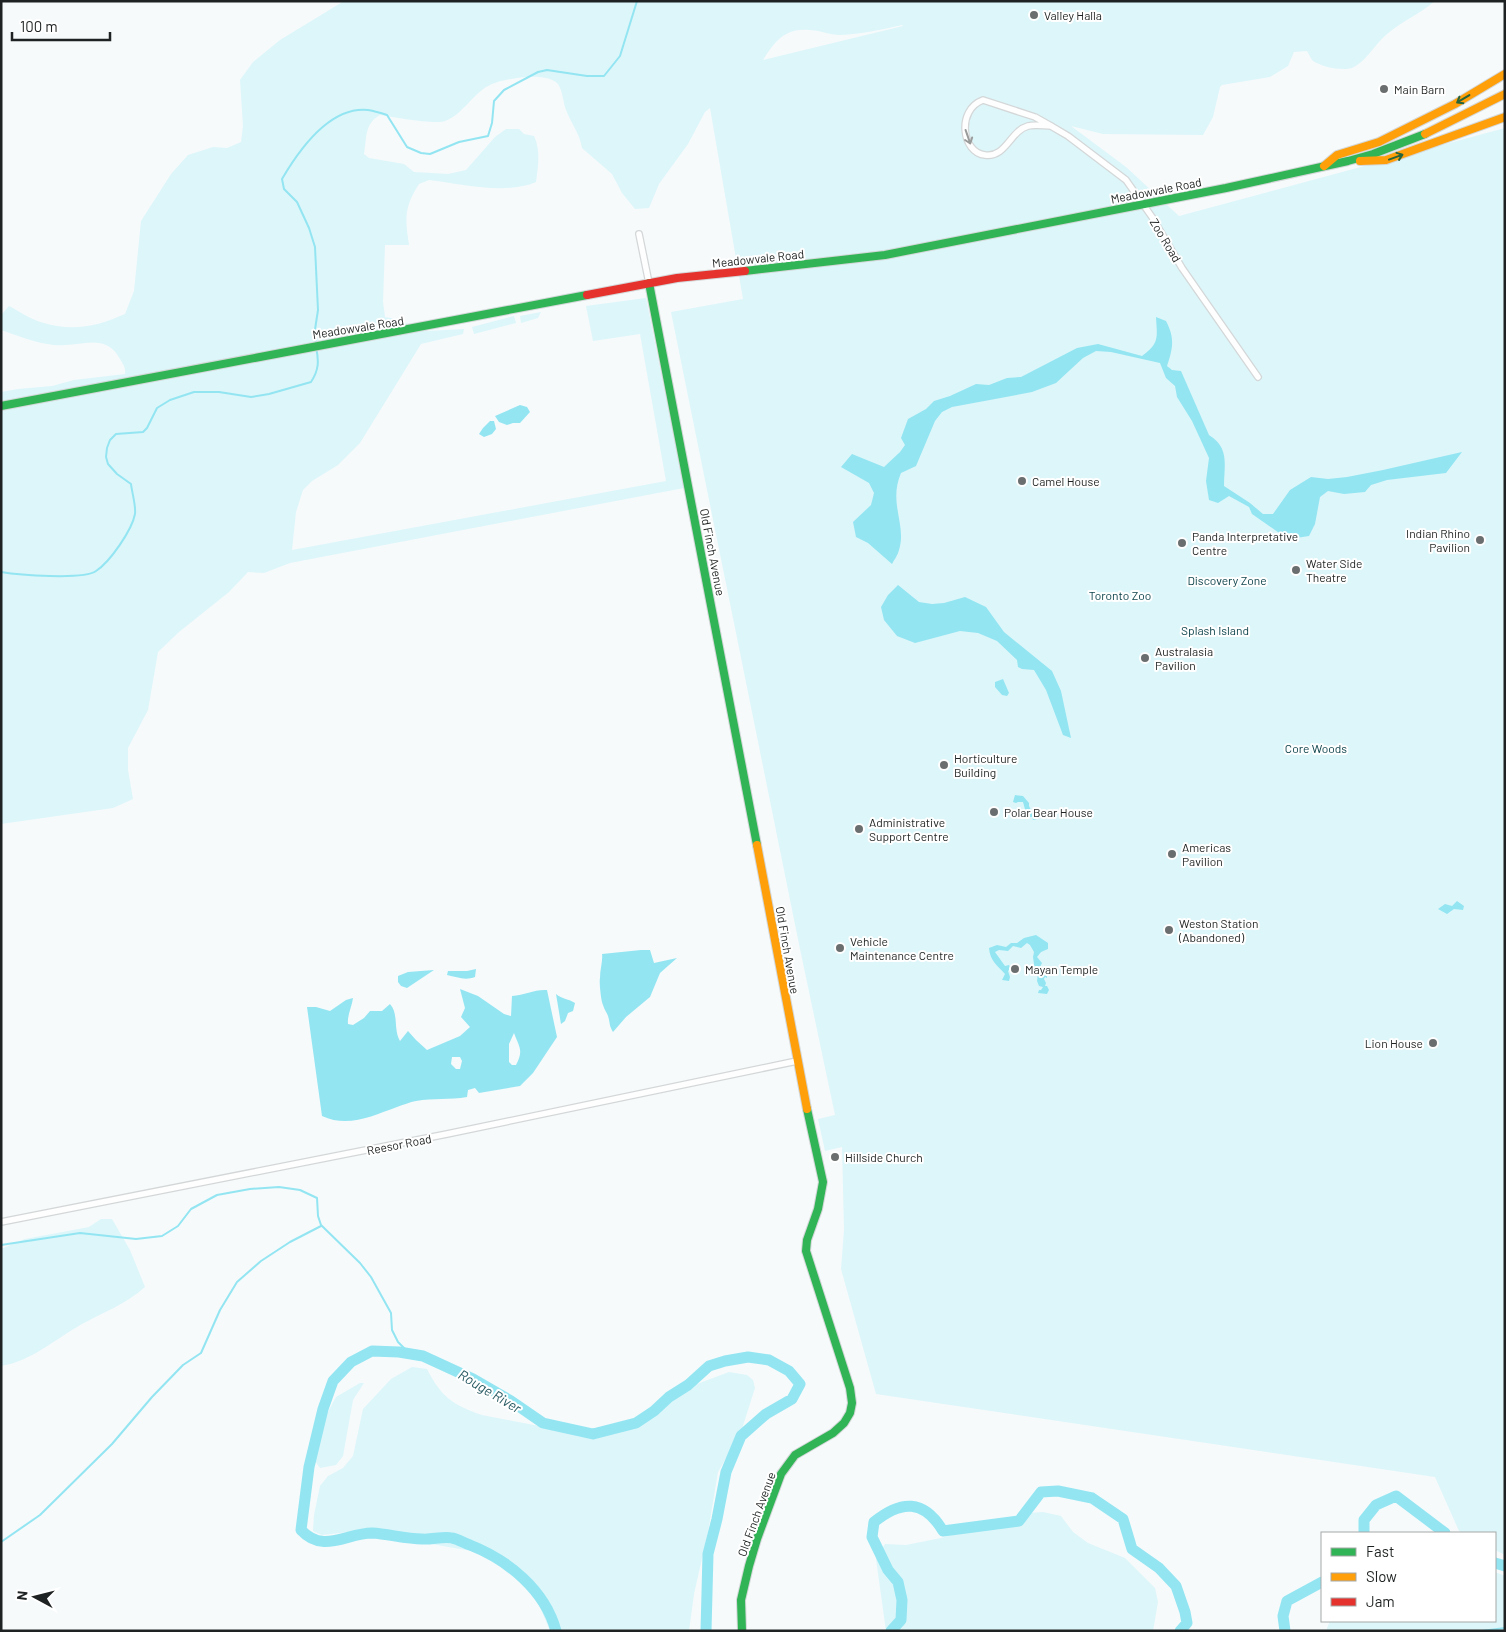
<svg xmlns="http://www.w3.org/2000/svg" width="1506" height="1632" font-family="Barlow,sans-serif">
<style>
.green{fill:#ddf6fa;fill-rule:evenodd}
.water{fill:#93e5f2;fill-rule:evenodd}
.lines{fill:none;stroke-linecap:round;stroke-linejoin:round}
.stream{stroke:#93e5f2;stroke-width:2}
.river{stroke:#93e5f2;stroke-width:11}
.street-casing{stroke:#d4d7d8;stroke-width:8}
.fast-casing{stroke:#d4d7d8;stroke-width:10}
.slow-casing{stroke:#d4d7d8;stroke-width:10}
.jam-casing{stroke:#d4d7d8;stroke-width:10}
.street{stroke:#fefefe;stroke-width:5.5}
.fast{stroke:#30b455;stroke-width:8}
.slow{stroke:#ff9f0a;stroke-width:8}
.jam{stroke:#e5322d;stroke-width:8}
.oneway{stroke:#276439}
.oneway2{stroke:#9a9b9b}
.poi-dot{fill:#6a6e6e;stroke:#fff;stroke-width:2}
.labels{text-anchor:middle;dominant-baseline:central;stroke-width:4;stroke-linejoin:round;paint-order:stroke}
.poi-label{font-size:12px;fill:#1f2222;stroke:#fff;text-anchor:start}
.street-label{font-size:12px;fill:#1f2222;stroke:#fff}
.park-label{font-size:12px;fill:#0e444c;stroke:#fff}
.water-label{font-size:14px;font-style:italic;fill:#295b63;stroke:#fff}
</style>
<rect width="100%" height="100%" fill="#f6fafb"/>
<path class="green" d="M344,1H1435C1420,14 1402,21 1387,34C1375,44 1368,59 1354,67C1345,72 1322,67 1313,61C1311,59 1309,54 1307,51L1294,52L1288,66L1270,77L1222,85L1220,87L1213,117L1203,135L1103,134L1071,126L1126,167L1179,216L1505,128V1555L1495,1550V1533H1463L1459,1531L1435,1477L876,1394L841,1269L844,1230L842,1147L825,1151L818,1119L835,1115L800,949L671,312L743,299L710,108L705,112L688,144L659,184L649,208L635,209L622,193L612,174L582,148C580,134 571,123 566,110C563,102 563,92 558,84C548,71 506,78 492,84C473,92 464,114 445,121C436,125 393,117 380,115C364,124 367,138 364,154L369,158L404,164L414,172L448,174L466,170L495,137L506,129H519L524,134L534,136C541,151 538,166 536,182C506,195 461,184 429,180L419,184C404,207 405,219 409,245H385L383,302L385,317L396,319L427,331L464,329L463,334L421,344L360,443L338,465L312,481L303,490L296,512L292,550L666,481L640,334L593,341L586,306L646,298L684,488L290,563L264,573L248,572L229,592L179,632L158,652L148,710L128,748V770L133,799L113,808L1,824V392L18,389L52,386L74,380L125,374C126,368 123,364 120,359C105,331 79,348 54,345C36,343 18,336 1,330V315L9,306C20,312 32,320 44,323C74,332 98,326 125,314L134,291L141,221L171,174L188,155L213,147L227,148L241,142L243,126L240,80L253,62L280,40ZM902,25L903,26L763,60C775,41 785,28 809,30C819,30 830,35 840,35C861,34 881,30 902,25Z
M541,312L538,318L521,323L520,316Z
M514,316L516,323L474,334L472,327Z
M101,1219H112L130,1250L145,1287C126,1304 104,1312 82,1324C55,1339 32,1361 1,1366V1249L25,1239L89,1227Z
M412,1367L427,1369C441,1397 453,1405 482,1415L595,1437L630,1426L697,1384L729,1372L747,1375L753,1380L755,1388L741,1432L718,1472L708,1532L694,1594L689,1631H550L530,1583L515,1569L497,1558L483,1553L357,1531L322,1535L313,1531L314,1515L320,1486L328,1476L343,1468L353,1456L363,1409L391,1379Z
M360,1383H364L353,1400L343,1456L336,1465L320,1468L315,1461L325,1417L336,1397Z
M1043,1512L1061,1516L1073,1532L1088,1543L1125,1558L1155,1588L1158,1602L1153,1631H886L876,1559L885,1544L906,1545L941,1538L1028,1513Z
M1495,1572L1505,1576V1631H1326L1330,1621H1495Z"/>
<path class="water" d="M1156,317L1166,321C1175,338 1173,348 1167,366L1172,370L1181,371L1209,435C1230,448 1224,465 1224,486L1250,503L1263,514H1273L1290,490L1311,477L1328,479L1347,477L1383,470L1462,452L1446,473L1387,480L1371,485L1365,492L1344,494L1328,491L1320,497L1315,524L1309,536L1296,538L1285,537L1252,514L1249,507L1229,496L1218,503L1209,500L1206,481L1209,458L1192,421L1177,397L1175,386L1166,378L1160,363L1111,352L1096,351L1083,358L1056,383L1032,392L952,407L942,412L935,421L916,466L901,473C888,503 907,525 899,550C898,555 894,560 892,564L868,543L856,537L853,522L871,505L874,493L869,483L841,467L852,454L884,467L900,452L905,445L901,438L908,419L926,409L934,401L950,396L976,384L989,385L1007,378L1021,377L1077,348L1098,344L1142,356C1160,343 1157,337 1156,317Z
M520,405L527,407L530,412L520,423H513L507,425L499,422L495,416Z
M490,421H494L496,429L492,434L484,437L479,434L483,428Z
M898,585L919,602L932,604L944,603L965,597L986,607L1004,632L1052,671L1061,691L1071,738L1063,735L1046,690L1034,670L1022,669L1018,667L1017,660L997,641L978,633L960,631L915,643L897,636L884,620L881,607L888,595Z
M1003,679L1009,693L1007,696L1002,695L995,687V682Z
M1015,795L1023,796L1029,803V806L1031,810L1035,811L1037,819L1033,820L1032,817H1028L1026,813L1023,802H1018L1016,803L1013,802Z
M1457,901L1464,906L1463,910L1454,909L1447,914L1438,909L1445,904L1452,906Z
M1036,935L1048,943V949L1041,952L1037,957L1042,963L1040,967L1043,969L1042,974L1047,975V978L1045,977L1044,979L1046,983L1045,986H1047L1049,990L1047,994L1038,993L1039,990H1041L1043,987L1039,986L1037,981L1038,973L1034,970H1031L1034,964L1033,957L1034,952L1030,945L1027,943L1021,948L1013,946L1008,951L999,950L995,952L1005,966L1009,965L1011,968L1008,971L1010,977L1009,981L1002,980L1005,974C997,965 990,961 989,948L997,945L1006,947L1011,943H1017L1024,938Z
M641,950H650L654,963L677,958L660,973L650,997L626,1017L613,1032C609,1026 610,1022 608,1016C607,1013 604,1009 603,1005C601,1001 599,982 600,978C600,969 603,961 602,954Z
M476,969L475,977C465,981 457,977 447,975L448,971H467Z
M434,970L407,988L401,986L398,982V976L408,972Z
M460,989L478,996L504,1014L511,1016L512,996C525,995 535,989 547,990L557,1037L533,1073L520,1086L479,1093L475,1088L468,1090L467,1097C450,1100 433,1098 416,1101C410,1102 403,1105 397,1107C372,1116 348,1128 322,1116L307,1007H316L330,1011L346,1000L353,998C352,1007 347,1015 348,1024L353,1025L364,1018L370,1011H382L390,1004C399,1014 393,1029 400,1041L408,1031L416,1040L427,1050L460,1036L470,1027L461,1017L465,1008ZM514,1033C519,1047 524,1050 516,1065H512L509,1062V1044ZM452,1057H460L462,1061L460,1069H456L451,1064Z
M556,994C562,999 569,999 575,1003L573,1011L568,1013L565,1021L561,1024Z"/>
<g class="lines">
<path class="stream" d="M316,342L314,336L318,310L315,247L309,228L297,202L284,189L282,179C299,150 329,106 368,110C374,111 381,113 387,115L407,147L421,153L430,154L459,142L488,136L492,123L494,101L504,90L538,72L547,70L587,76H604L620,56L637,1
M1,572C18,575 84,580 96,571C110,562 132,530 135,514C136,505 132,493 131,484L117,474L108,464L106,457L107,448L110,440L116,434L143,432L147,428L157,408L170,400L194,392H219L251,397L269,394L311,382C319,370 319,361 316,347
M1,1245L80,1233L136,1239L162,1236L178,1226L191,1209L217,1195L250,1189L279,1187L300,1190L317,1198L318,1216L321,1225L360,1263L371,1277L391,1313L392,1330L398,1342L410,1354
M1,1542L40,1515L112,1444L152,1397L183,1365L201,1353L220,1310L237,1282L261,1261L290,1242L321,1226
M1482,1631L1505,1628"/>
<path class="river" d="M1364,1533V1520L1376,1505L1396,1496L1445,1533
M1495,1563L1505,1566
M556,1631C545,1590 508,1560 470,1545C464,1543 458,1539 452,1538C443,1536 431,1540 422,1539C405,1539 389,1534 372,1533C347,1533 323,1554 301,1530L309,1467L323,1409L333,1381L351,1362L372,1351L399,1352L423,1356L473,1379L511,1401L543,1423L593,1434L636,1423L654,1411L669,1397L688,1385L709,1366L725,1361L748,1357L769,1360L789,1371L800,1384L792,1399L766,1414L741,1436L726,1472L717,1519L708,1554L706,1631
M891,1631L901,1620L902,1600L898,1582L888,1570L872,1537L874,1522C901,1500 924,1499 943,1531L1019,1521L1041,1492L1058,1491L1092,1498L1123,1519L1132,1549L1159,1568L1176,1586L1185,1612L1187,1623L1180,1631
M1285,1631L1283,1616L1287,1601L1322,1582"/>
<g class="street-casing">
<path id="street" d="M1051,126C1044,126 1035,124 1028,126C1010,131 1006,158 985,155C962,153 956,110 983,100L1035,117L1051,126L1068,136L1126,180L1152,217L1182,268L1258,377
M639,234L649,283
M1,1222L447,1134L797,1061"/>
</g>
<g class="fast-casing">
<path id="fast" d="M745,271L885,255L1226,188L1348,161L1373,154L1425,134
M649,283L757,845
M1,406L587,295
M742,1631L741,1600L749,1566L757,1539L781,1474L795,1455L833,1433L844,1423L850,1413L852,1403L850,1388L806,1251L807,1240L818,1209L823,1182L807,1109"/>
</g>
<g class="slow-casing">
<path id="slow" d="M1425,134L1505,94
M1360,161L1386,160L1505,117
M1324,166L1337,155L1379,142L1455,104L1505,74
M757,845L807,1109"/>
</g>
<g class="jam-casing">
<path id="jam" d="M587,295L677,278L745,271"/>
</g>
<use href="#street" class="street"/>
<use href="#fast" class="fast"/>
<use href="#slow" class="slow"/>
<use href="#jam" class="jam"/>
</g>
<defs><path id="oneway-shaft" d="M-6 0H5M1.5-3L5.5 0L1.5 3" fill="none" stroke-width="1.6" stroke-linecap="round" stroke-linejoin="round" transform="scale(1.25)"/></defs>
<g class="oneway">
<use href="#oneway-shaft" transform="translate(1463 99) rotate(149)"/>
<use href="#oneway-shaft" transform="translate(1396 157) rotate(-20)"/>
</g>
<use class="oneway2" href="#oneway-shaft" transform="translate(968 137) rotate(71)"/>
<g class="poi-dot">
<circle cx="1034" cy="15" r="5"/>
<circle cx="1384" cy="89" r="5"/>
<circle cx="1022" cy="481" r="5"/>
<circle cx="1480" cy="540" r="5"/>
<circle cx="1182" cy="543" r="5"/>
<circle cx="1296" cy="570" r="5"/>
<circle cx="1145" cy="658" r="5"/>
<circle cx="944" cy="765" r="5"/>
<circle cx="994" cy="812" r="5"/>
<circle cx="859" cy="829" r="5"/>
<circle cx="1172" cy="854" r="5"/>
<circle cx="1169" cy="930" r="5"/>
<circle cx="840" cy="948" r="5"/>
<circle cx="1015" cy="969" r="5"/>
<circle cx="1433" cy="1043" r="5"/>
<circle cx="835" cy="1157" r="5"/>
</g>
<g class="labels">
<g class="poi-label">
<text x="1044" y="15">Valley Halla</text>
<text x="1394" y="89">Main Barn</text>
<text x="1032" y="481">Camel House</text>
<text x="1470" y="533" text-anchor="end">Indian Rhino<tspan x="1470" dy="14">Pavilion</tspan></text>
<text x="1192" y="536">Panda Interpretative<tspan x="1192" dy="14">Centre</tspan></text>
<text x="1306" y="563">Water Side<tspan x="1306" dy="14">Theatre</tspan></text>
<text x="1155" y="651">Australasia<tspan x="1155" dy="14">Pavilion</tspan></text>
<text x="954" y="758">Horticulture<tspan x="954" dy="14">Building</tspan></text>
<text x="1004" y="812">Polar Bear House</text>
<text x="869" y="822">Administrative<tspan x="869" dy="14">Support Centre</tspan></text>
<text x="1182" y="847">Americas<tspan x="1182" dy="14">Pavilion</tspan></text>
<text x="1179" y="923">Weston Station<tspan x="1179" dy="14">(Abandoned)</tspan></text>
<text x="850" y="941">Vehicle<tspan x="850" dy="14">Maintenance Centre</tspan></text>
<text x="1025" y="969">Mayan Temple</text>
<text x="1423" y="1043" text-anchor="end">Lion House</text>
<text x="845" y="1157">Hillside Church</text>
</g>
<g class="street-label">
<text transform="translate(1156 190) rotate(-11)">Meadowvale Road</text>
<text transform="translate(1166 240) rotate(59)">Zoo Road</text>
<text transform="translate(758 258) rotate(-6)">Meadowvale Road</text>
<text transform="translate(358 327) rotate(-9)">Meadowvale Road</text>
<text transform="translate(713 552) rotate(79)">Old Finch Avenue</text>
<text transform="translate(788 950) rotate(80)">Old Finch Avenue</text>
<text transform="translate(399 1144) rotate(-11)">Reesor Road</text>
<text transform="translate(756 1514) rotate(-70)">Old Finch Avenue</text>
</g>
<g class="park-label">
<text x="1227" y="580">Discovery Zone</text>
<text x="1120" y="595">Toronto Zoo</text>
<text x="1215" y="630">Splash Island</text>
<text x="1316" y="748">Core Woods</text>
</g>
<g class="water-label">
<text transform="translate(490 1391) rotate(31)">Rouge River</text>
</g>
</g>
<rect width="1506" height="1632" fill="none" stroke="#1f2222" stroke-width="5"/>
<rect x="1321" y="1532" width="175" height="90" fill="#ffffff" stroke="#a5a7a7"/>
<rect x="1331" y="1548" width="25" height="8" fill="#30b455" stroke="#a5a7a7"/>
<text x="1366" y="1557" font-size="15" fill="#1f2222">Fast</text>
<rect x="1331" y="1573" width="25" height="8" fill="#ff9f0a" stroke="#a5a7a7"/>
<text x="1366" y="1582" font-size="15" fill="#1f2222">Slow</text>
<rect x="1331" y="1598" width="25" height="8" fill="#e5322d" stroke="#a5a7a7"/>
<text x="1366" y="1607" font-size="15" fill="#1f2222">Jam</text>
<g transform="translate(35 1597) rotate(277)" stroke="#ffffff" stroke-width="4" paint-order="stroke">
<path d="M0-4L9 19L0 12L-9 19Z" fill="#1f2222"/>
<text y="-8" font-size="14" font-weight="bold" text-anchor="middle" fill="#1f2222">N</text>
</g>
<path d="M12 32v8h98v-8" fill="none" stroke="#1f2222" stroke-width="2.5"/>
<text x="20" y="32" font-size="15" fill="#1f2222" stroke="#ffffff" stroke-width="4" paint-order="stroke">100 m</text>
</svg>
